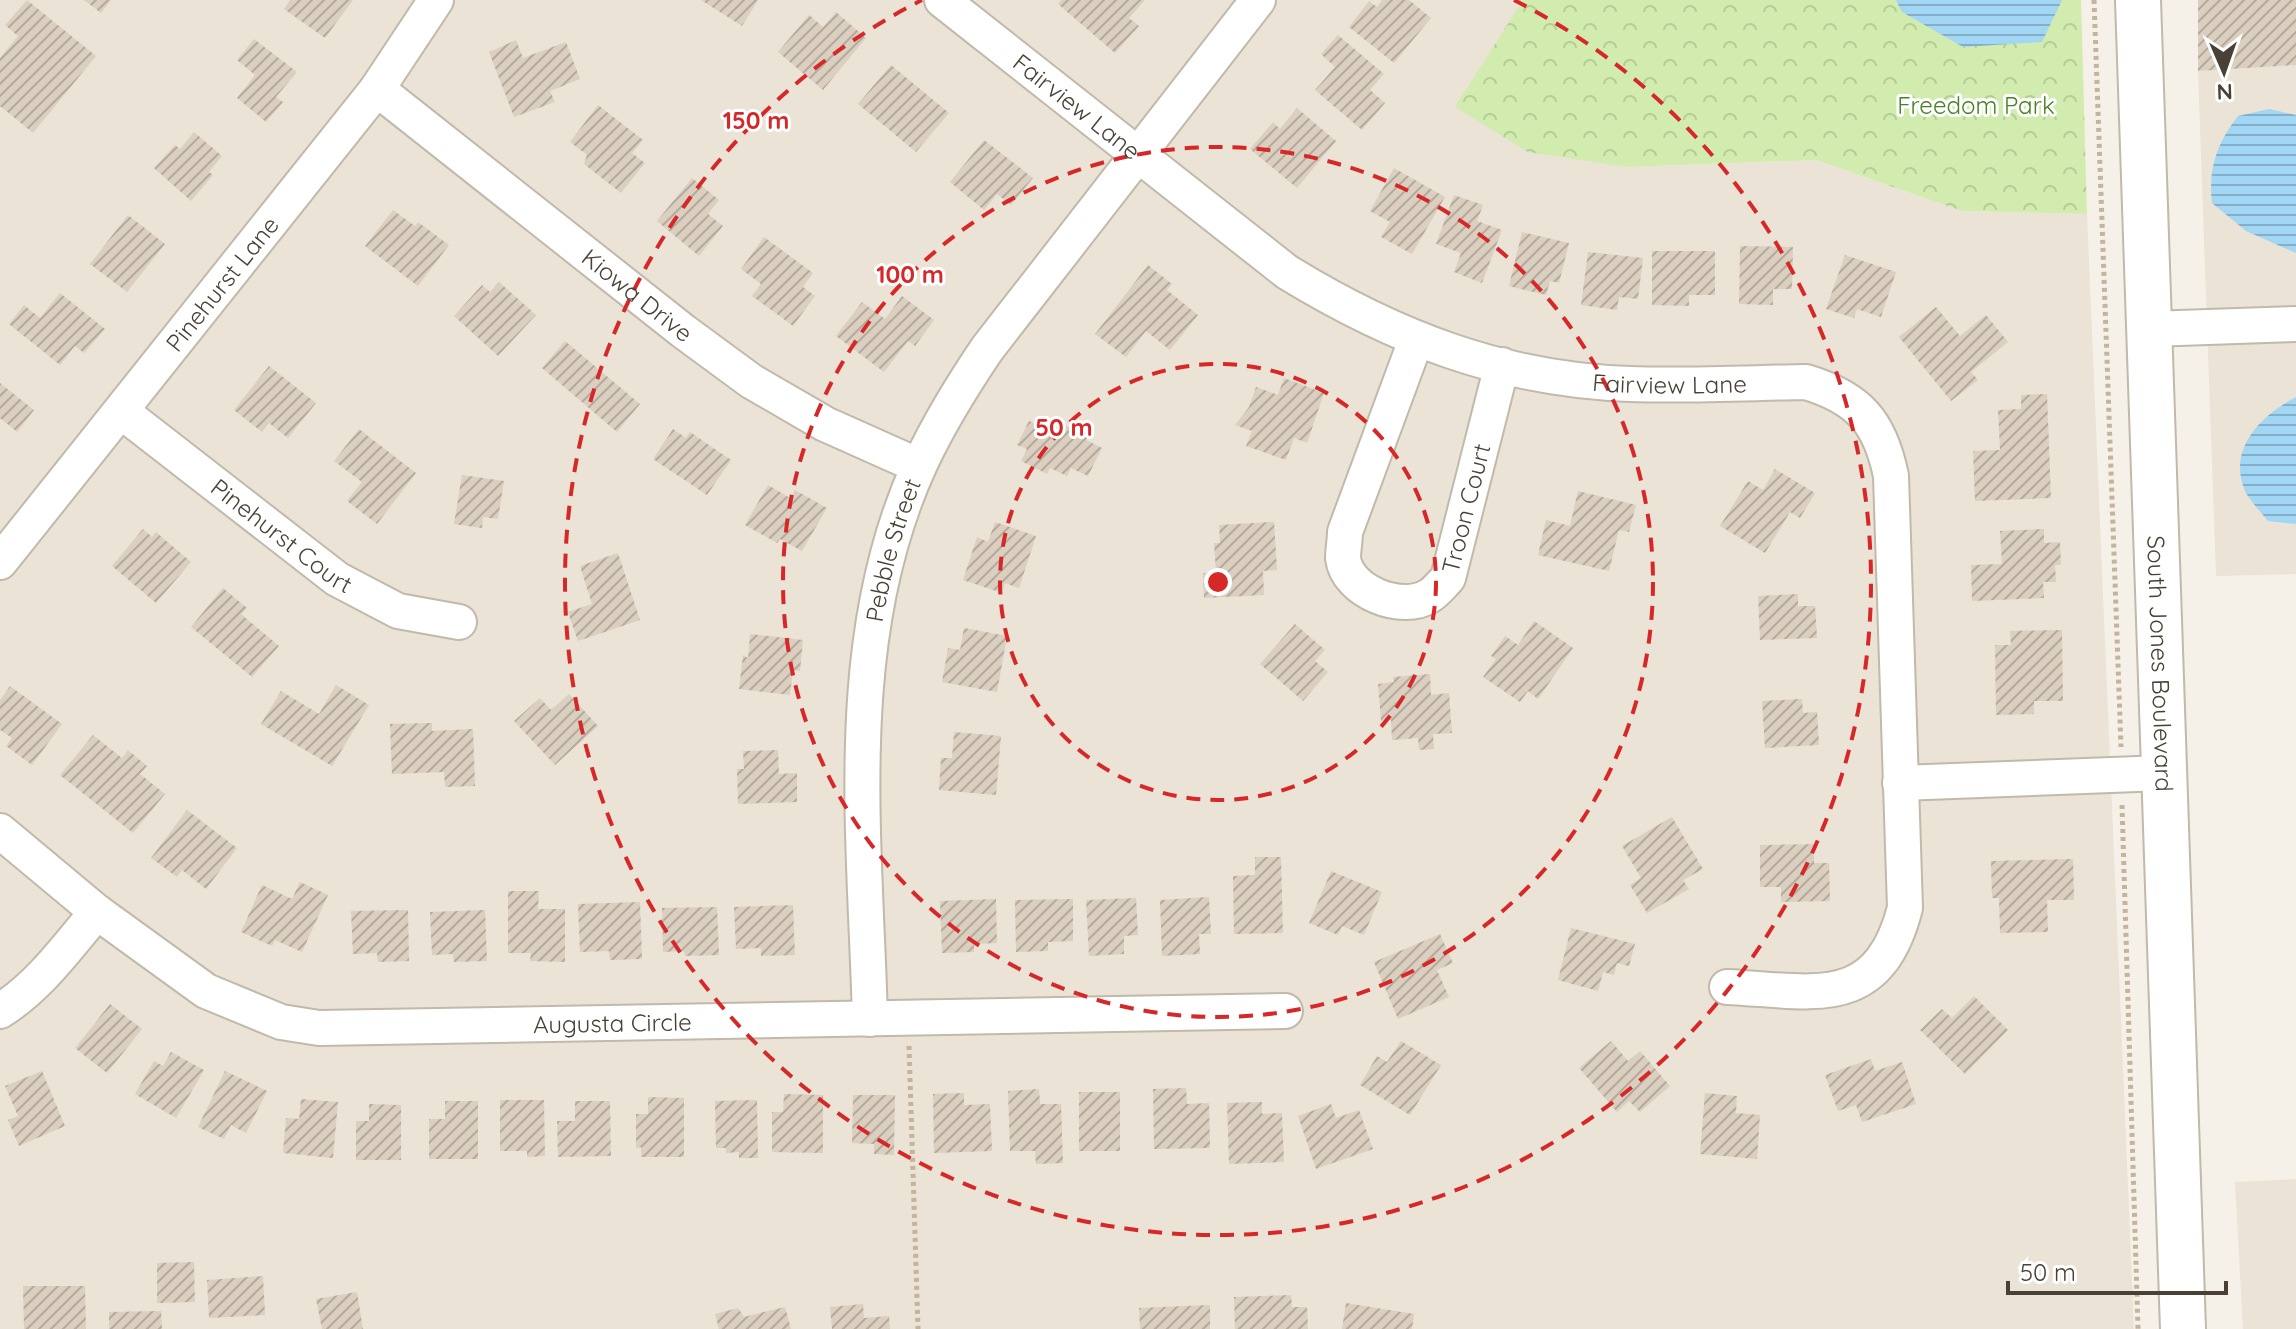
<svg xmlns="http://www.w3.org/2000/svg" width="2296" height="1329" font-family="Quicksand,sans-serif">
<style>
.residential{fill:#eae3d6}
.forest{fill:url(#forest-crowns)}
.water{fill:url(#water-rules)}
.building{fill:url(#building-hatch)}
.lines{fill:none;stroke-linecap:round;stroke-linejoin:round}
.minor-casing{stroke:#c1b9aa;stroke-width:38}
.tertiary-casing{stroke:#c1b9aa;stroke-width:48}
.path{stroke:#c4b49b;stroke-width:5;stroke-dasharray:4 4;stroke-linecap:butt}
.minor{stroke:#fff;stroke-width:34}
.tertiary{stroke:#fff;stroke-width:44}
.ring{fill:none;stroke:#d62828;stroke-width:4;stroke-dasharray:14 10}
.labels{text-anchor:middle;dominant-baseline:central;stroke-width:6;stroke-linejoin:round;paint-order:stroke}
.park-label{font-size:24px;fill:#4b8025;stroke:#fff}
.street-label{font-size:24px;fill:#494136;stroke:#fff}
.centre{fill:#d62828;stroke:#fff;stroke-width:4}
.ring-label{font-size:24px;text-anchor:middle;font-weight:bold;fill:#d62828;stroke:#fff;stroke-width:6;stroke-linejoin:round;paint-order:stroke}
</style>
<defs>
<pattern id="forest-crowns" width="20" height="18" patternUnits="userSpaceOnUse" patternTransform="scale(2)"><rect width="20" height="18" fill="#d2ecaf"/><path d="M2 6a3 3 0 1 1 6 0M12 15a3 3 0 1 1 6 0" fill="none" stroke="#b6cc97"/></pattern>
<pattern id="water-rules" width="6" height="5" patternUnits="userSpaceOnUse" patternTransform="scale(2)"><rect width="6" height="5" fill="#a2d6f5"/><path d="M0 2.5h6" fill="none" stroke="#86afc7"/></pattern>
<pattern id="building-hatch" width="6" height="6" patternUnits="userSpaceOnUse" patternTransform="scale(2)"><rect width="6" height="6" fill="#dbcfc0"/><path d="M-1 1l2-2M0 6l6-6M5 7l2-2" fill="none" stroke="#b4aa9d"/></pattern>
</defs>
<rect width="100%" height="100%" fill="#f5f1e9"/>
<path class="residential" d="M0,0H1523L1522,3L1627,167L1816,160L1962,211L2087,214L2134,1329H0Z
M2296,65V574L2216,576L2198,71Z
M2296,1179V1329H2243L2235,1182Z"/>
<path class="forest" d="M1523,0H2081L2087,214L1962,211L1816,160L1627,167L1528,152L1455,107Z"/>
<path class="water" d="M1896,0H2062L2042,42L1963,47L1902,12Z
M2269,109L2296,115V253L2246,231L2212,203C2208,168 2217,143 2238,116Z
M2296,397V524L2268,521C2261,512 2250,501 2245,491C2227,449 2261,415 2296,397Z"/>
<path class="building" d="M27,0L96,56L33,133L0,106V58L18,36L5,25Z
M84,0H111L101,13Z
M290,0H353L325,38L284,9Z
M701,0H758L742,26Z
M1061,0H1145L1129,18L1139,26L1115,53L1058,4Z
M1382,0H1409L1431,18L1394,63L1349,27L1369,1L1377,7Z
M2198,0H2296V65L2198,71Z
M836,12L866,38L823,90L778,52L809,15L823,27Z
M1338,35L1384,74L1370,90L1385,103L1362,130L1315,90L1335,67L1321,54Z
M254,39L297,72L276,97L283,102L266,122L237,98L255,75L237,60Z
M516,40L523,58L566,42L580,79L550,91L555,102L514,117L489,52Z
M891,65L949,113L916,152L858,104Z
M598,105L643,140L632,153L645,163L621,193L584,164L587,155L570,142Z
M1297,108L1336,141L1297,188L1250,149L1273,122L1280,129Z
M194,132L222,156L209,172L213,175L191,201L154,168L175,145L180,149Z
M984,140L1033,178L1011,205L997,194L984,210L950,182Z
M1394,168L1445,197L1412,254L1381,237L1390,222L1370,211Z
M692,178L719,200L708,214L723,226L699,256L657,221Z
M1454,195L1483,205L1477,221L1502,230L1482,283L1454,272L1461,253L1436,244Z
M393,210L415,226L418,222L449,245L418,286L365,246Z
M128,215L165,244L127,292L90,264Z
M1522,232L1569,243L1559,283L1550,281L1546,295L1509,286Z
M764,237L813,273L803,287L815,296L793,326L752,296L761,284L741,269Z
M1740,246L1793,247L1792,289H1773V305L1739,304Z
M1652,251H1715V295H1689V306L1652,305Z
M1588,252L1643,258L1638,299L1619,297L1617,310L1581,305Z
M1845,255L1896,272L1881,317L1857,309L1854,318L1826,309Z
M1148,265L1172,284L1167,290L1198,315L1170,350L1146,331L1126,357L1095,334Z
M499,282L536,315L498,356L454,316L482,285L490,292Z
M60,293L105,329L84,353L75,346L60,365L9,324L24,305L40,318Z
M902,296L934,320L915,346L908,341L884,372L836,336L862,302L885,319Z
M1936,307L1960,336L1986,315L2008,342L1971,372L1978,380L1951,401L1899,337Z
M565,341L640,404L617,432L542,368Z
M269,366L316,403L288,438L269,423L262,432L234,410Z
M1284,378L1324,393L1307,443L1294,438L1286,460L1246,446L1252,431L1235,425L1249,407L1256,387L1278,395Z
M0,383L34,410L17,432L0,418Z
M2047,394L2051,498L1975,501L1973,451L2000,450L1998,410L2021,409V395Z
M1051,418L1088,437L1086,440L1102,448L1088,476L1071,468L1067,476L1050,468L1047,474L1021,461L1027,449L1017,445L1029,421L1046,428Z
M359,429L416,473L377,524L347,501L362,482L334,461Z
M673,429L686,438L690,432L731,460L707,495L653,459Z
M1775,469L1815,493L1800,518L1790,512L1765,553L1720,526L1748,481L1763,490Z
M462,475L504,481L498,519L483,517L482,528L454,524Z
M768,485L790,498L795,490L827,508L802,551L780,539L777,543L745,525Z
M1578,491L1636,505L1629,532L1619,530L1609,571L1538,555L1546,520L1570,526Z
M995,522L1036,536L1019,588L1005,583L1002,593L963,580L977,537L988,542Z
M1274,522L1277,570L1263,571L1264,595L1204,598L1203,573H1216L1214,543H1220L1219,525Z
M143,529L152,537L156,532L191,562L156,603L112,566Z
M2044,529V543L2060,542L2061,565H2055L2056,582H2043L2044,598L1972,601L1971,565L2002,564L2000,531Z
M618,553L640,620L578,641L568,612L592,604L580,566Z
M223,588L247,608L241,614L279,646L252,677L191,627Z
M1798,594V606H1815L1817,638L1760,640L1758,596Z
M1534,621L1573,648L1538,699L1528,691L1520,702L1483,677L1496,659L1491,656L1505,636L1518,645Z
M1295,624L1325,650L1315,661L1328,672L1303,701L1260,664Z
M964,628L1007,636L997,692L942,682L948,648L960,650Z
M2062,630L2063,701H2034V714L1996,715L1995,645H2011L2010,631Z
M750,634L803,640L800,671L793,670L790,695L739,689L743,655L748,658Z
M1430,674L1431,695L1449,693L1452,733L1433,734L1434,749L1419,750L1418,738L1392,740L1391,720L1381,721L1378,684L1394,682L1393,677Z
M336,685L369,705L332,766L261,724L281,691L319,714Z
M10,686L62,724L32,765L6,746L12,738L0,730V700Z
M569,694L598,726L555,765L514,721L540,698L551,710Z
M1802,699L1803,713L1817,712L1819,745L1765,748L1762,701Z
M432,723V731L473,729L475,786L445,787L444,772L392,774L390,724Z
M954,732L1001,736L996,795L939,790L941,758H952Z
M93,735L122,758L128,750L147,766L140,774L165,794L133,833L60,775Z
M778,750L779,774L797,773V802L738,804L737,769H744L743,751Z
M187,810L237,848L206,889L182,870L177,877L151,858Z
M1672,817L1703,869L1683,880L1689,889L1647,913L1630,885L1641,878L1622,846Z
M1814,844V863H1829L1830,901L1781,902V887H1760V845Z
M1255,857H1281L1283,933L1234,934L1233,876L1255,875Z
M2073,859L2074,900H2047L2048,932L2000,933L1999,898H1992L1991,861Z
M1331,871L1382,892L1364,935L1342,926L1338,935L1309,923Z
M300,882L328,895L302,952L275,940L272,946L241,932L262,885L292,899Z
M508,891H539L538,909H565V962L530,961L531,953H508Z
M1209,897L1211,934H1199L1200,954L1162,956L1160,900Z
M1136,898L1138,935L1124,936V954L1089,956L1086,900Z
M996,899L997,943L974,944V952L942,953L940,901Z
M1073,899V941L1048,942V951L1016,952L1015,900Z
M640,902L642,959L610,960L609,951L580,952L578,904Z
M793,905L795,955L761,956V948L736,949L734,907Z
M717,907L719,955L685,956L684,951L663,952L662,908Z
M408,910L409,961L378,962L377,953L353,954L351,911Z
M485,910L487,961L454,962L453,954L432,955L430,912Z
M1571,928L1635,944L1629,966L1617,963L1614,975L1603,972L1598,991L1558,980Z
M1440,934L1453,963L1437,970L1449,997L1398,1019L1374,962Z
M1974,996L2008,1030L1965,1074L1920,1030L1942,1009L1952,1018Z
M110,1004L142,1029L107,1073L75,1048Z
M1401,1041L1441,1065L1410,1115L1360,1085L1377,1056L1387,1062Z
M1611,1041L1628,1061L1640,1051L1670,1086L1640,1112L1629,1101L1617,1112L1579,1068Z
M171,1052L204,1070L176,1118L135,1094L154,1061L163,1066Z
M1871,1059L1875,1071L1902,1062L1916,1104L1862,1122L1856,1105L1838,1111L1825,1075Z
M42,1071L65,1126L19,1146L8,1120L18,1116L5,1086Z
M225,1071L267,1091L246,1133L231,1125L224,1139L198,1127Z
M1186,1088L1187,1104L1209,1103L1210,1148L1154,1149L1153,1089Z
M1039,1089L1040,1104H1061L1063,1163L1036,1164L1035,1151H1010L1008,1091Z
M1079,1092H1120V1151H1079Z
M964,1093V1105L990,1104L992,1151L934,1153L933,1094Z
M1705,1093L1737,1096L1736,1113L1760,1115L1757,1159L1700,1154Z
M784,1094L823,1095V1153L772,1152V1112H783Z
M853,1095H895L894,1155L874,1154V1144L852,1143Z
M648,1097L684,1098V1157H641V1147L636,1148V1114H648Z
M301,1099L338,1102L333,1158L283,1153L286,1118L299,1119Z
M500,1100H544L545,1156L527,1157V1151H500Z
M757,1100L758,1158H739V1152L726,1153V1148H716L715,1101Z
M445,1101H478V1159H429V1119H445Z
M575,1101H610L611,1156L558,1157L557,1121H575Z
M1262,1102V1114L1282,1113L1284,1162L1229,1164L1227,1103Z
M369,1104L401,1105V1160H356V1121H369Z
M1331,1104L1336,1118L1359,1110L1373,1149L1316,1169L1298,1116Z
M194,1262L195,1302L157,1303V1263Z
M263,1276L265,1315L209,1318L207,1280Z
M23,1286H85L86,1329H24Z
M357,1292L363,1329H322L316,1299Z
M1291,1295L1292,1307H1307L1308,1329H1235L1234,1297Z
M1346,1303L1414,1314L1412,1329H1342Z
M863,1304L864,1318L889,1316L890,1329H832L830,1307Z
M1210,1305V1329H1140L1139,1308Z
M785,1307L791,1329H719L715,1314L738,1308L744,1317Z
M161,1311L162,1329H109V1312Z"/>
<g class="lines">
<g class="minor-casing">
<g id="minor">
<path id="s1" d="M942,0L1287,272C1393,337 1503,380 1630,384C1688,386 1748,383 1806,382C1859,398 1880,422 1891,476L1905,908C1878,1012 1814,991 1727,987"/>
<path id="s2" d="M377,89L683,331L751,381L825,424L919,466"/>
<path d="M2150,329L2296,324"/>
<path id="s3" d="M1416,340L1345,532C1345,540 1343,550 1343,558C1347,592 1402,613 1429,596C1436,592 1442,584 1448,578L1502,365"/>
<path id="s4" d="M122,412L337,579L398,611L459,622"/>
<path id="s5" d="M0,562L377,89L436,0"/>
<path d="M1900,783L2164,773"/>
<path id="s6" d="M0,831L97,912L206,991L281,1022L319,1028L1285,1011"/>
<path d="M0,1011C40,986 67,947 97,912"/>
<path id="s7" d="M870,1019C865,834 840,638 920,464C939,423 962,386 987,349L1258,0"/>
</g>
</g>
<g class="tertiary-casing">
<g id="tertiary">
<path id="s8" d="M2138,0L2183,1329"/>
</g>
</g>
<path class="path" d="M2094,0L2121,747
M2122,805L2138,1329
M909,1046L918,1329"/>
<use href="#minor" class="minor"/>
<use href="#tertiary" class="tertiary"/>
</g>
<g class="ring">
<circle cx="1218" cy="582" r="218"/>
<circle cx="1218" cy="582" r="435"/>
<path d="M1514 0A653 653 0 1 1 922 0"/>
</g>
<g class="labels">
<g class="park-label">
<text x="1976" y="105">Freedom Park</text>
</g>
<g class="street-label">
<text stroke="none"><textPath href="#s1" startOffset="172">Fairview Lane</textPath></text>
<text stroke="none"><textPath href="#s5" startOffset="356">Pinehurst Lane</textPath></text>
<text stroke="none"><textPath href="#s2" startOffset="332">Kiowa Drive</textPath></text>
<text stroke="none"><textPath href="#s1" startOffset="844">Fairview Lane</textPath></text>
<text stroke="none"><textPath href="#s3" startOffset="436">Troon Court</textPath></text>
<text stroke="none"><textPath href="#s4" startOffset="202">Pinehurst Court</textPath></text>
<text stroke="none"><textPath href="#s7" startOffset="472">Pebble Street</textPath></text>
<text stroke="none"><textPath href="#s8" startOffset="664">South Jones Boulevard</textPath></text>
<text stroke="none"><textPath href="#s6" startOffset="674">Augusta Circle</textPath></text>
</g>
</g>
<circle cx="1218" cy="582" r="12" class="centre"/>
<g class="ring-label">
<text x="756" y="129">150 m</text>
<text x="910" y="283">100 m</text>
<text x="1064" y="436">50 m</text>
</g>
<g transform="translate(2224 72) rotate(178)" stroke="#ffffff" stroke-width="6" paint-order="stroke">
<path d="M0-6L14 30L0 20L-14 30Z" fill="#494136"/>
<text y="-12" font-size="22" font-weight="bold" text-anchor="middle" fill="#494136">N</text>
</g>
<path d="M2008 1281v12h218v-12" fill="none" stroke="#494136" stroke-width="4"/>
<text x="2020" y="1281" font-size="24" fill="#494136" stroke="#ffffff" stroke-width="6" paint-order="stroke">50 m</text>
</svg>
